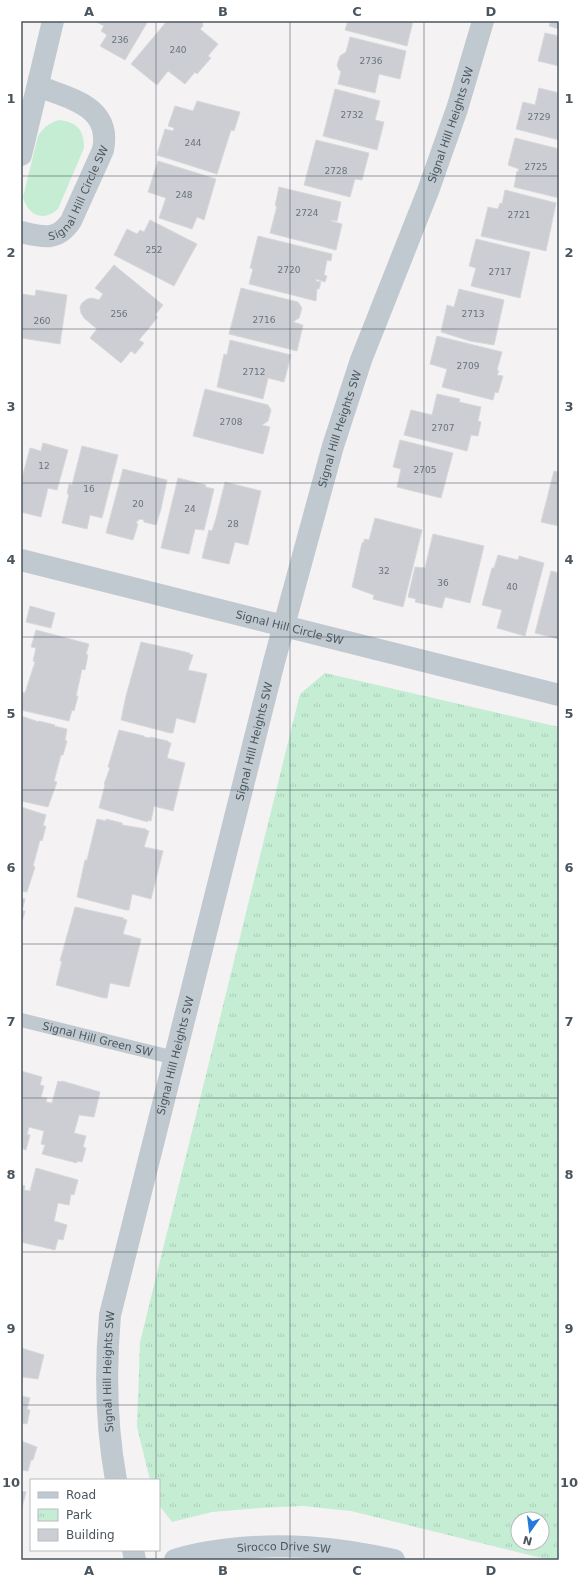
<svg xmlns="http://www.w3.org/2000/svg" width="580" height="1581" font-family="'DejaVu Sans',sans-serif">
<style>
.grass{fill:#c4edd3}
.park{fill:url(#park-tufts);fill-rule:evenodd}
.building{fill:#ccced4;stroke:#d6d8dc}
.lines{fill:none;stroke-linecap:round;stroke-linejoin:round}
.lane{stroke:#c0c9cf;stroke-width:14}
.street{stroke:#c0c9cf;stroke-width:22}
.secondary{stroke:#bfc9d2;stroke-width:22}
.grid{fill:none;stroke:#4a555e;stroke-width:1;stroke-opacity:0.55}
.labels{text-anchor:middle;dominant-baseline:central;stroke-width:3.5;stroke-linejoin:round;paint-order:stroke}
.number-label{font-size:9px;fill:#6a737c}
.street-label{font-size:11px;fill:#4a555e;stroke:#fff}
.neatline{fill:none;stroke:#4a555e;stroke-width:1.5}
.grid-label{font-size:13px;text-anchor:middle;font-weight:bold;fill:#4a555e}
</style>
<defs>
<pattern id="park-tufts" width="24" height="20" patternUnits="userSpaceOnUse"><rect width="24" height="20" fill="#c4edd3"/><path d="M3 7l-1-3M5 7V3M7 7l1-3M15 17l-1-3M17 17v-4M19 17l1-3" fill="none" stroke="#aacdb8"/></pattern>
</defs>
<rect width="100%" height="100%" fill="#f4f2f2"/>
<path class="grass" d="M59,120C77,122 84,130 84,148L58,209C44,222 28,216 23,197L38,136C44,127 49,123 59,120Z"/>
<path class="park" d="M325,673L559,727V1560H550L351,1511L303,1506L260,1508L212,1512L172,1522L159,1505V1480H150L137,1427L140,1342L300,694ZM518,1519H542V1543H518Z"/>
<path class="building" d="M95,21H148L125,60L100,46L107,35L101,31L104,26Z
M167,21H202L203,26L200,29L218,44L208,56L211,58L197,74L195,72L185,84L168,71L157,85L131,64Z
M348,21H413L407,46L345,30Z
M551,21H559V29L549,26Z
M545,33L559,36V66L538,61Z
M350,37L406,51L400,79L379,74L375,93L338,84L341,71L339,70L337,65L340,56L346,52Z
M539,88L559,93V140L516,129L523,102L535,105Z
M335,89L380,101L375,120L384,122L377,150L323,136Z
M197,101L240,112L234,131L231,130L217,174L157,155L165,129L173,131L174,128L168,126L175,106L193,111Z
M515,138L559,149V198L514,187L517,171L518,172L519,169L508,165Z
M316,140L369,153L362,180L355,179L350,197L304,185Z
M158,161L216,179L204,220L197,217L192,229L159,218L166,198L148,192Z
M279,187L341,202L337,221L332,220L331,221L342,224L336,250L270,233L277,206H275Z
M505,190L556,203L546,251L481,236L488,207L498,209L500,203L502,204Z
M150,220L197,244L174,286L114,255L127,229L137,234L140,230L144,232Z
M258,236L332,254L331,261L327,260L324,275L327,276L325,282L316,279V281L321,282L319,289H317L316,301L249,284L253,269L250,268Z
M476,239L530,252L520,298L471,286L476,268L469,266Z
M114,265L163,305L155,315L158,317L139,340L144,343L135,354L131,351L121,363L90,338L97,329L84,318L81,313L80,307L82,303L87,299L92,298L99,300L103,294L95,288Z
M241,288L298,302L302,308L299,318L293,322L303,325L297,351L229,334Z
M459,289L504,300L494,345L470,341L441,332L447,305L454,307Z
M36,290L67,295L60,344L21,338L22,294L35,296Z
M437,336L502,352L497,370L499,371L497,375L503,376L498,393L495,392L493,400L442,387L447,369L430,364Z
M230,340L291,355L284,382L268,378L263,399L217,387L224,354L227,355Z
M205,389L268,405L271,410L268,421L262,425L270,427L263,454L193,436Z
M437,394L460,399L459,402L481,407L478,421L481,422L478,436L471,435L467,451L404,435L411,410L432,415Z
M400,440L453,453L441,498L397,487L401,469L393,467Z
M43,443L68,450L57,490L48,488L41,517L21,512V482L30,448L41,451Z
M82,446L118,455L102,518L90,515L87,529L62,523L69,494H67L69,484L72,485Z
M123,469L167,480L161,509L156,525L144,522V520L139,519L138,521H137L136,523L138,524L133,540L106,533Z
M554,471L559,472V526L541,522Z
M178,478L206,485L205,487L214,489L204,530L195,529L189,554L161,548Z
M225,482L261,491L248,545L235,542L229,564L202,558L209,530L212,531L216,518Z
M375,518L422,530L403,607L373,599L374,595L352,587L362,543L364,542V539L369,540Z
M433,534L484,546L470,603L445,597L442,608L415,602L416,599L408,597L415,567L425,568Z
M498,555L518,560L519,556L544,563L525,636L497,628L502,610L482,605L492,568H494Z
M551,571L559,573V639L535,633Z
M30,606L55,613L51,628L26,622Z
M36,630L89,644L86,654L88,655L85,670L82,669L76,696H78L74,711L72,710L69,721L21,710V692L25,693L35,662L33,661L36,648L31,647Z
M141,642L190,653L189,654L193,655L188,670L207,674L195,723L176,718V720L173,733H170L121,720L126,696Z
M21,716L39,722V721L55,725L54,726L67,729L65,740L67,741L63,755H61L54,781L57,782L48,807L21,801Z
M119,730L144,736V737L150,738V737L168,741V742L171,743L167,758L185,763L173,811L154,806L151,821L148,820V822L99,808L105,785L104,784L110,768L108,767Z
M21,807L46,815L43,826H46L42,841L40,840L33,866L35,867L27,892L21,891Z
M97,819L106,821V819L122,823V825L146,829V830L149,831L144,847L163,851L151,899L132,894L129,910H126L77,897L85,860H87Z
M21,898L25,899L22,911H25L21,925Z
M75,907L124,918L123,919L127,920L123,934L141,939L129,987L110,983L107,998H104L56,985L62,961H60Z
M21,1071L42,1077L40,1085L44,1086L41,1097L47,1098L46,1102L52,1103L58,1081L61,1082L62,1081L100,1092L94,1117L79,1115L74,1133L86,1136L83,1147L86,1148L82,1162L77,1161V1163L42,1154L45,1145L41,1144L44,1131L29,1127L27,1134L30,1135L26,1150L21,1148Z
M36,1168L78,1180L74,1195L71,1194L69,1205L58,1203L54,1221L67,1225L63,1240L58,1239L55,1250L21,1242L23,1233L21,1232V1185L25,1186L24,1190L30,1191Z
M21,1348L44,1355L38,1379L23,1377L21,1385Z
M21,1396L30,1398L27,1409L30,1410L27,1424L22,1423L21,1425Z
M21,1441L37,1447L33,1460H31L28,1471L21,1470Z
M21,1491L26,1492L21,1511Z"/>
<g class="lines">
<path class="lane" id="s1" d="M21,1020L175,1058"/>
<g class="street">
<path d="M21,155L53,21"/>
<path id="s2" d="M21,232C42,237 57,242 71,221L103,150C112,106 70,99 38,86"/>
<path id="s3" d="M21,560L559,695"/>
<path id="s4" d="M116,1480C106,1425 105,1371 110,1315L274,662L333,446L361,360L428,191L457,109L483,21"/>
<path d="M133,1550L135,1560"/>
</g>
<path class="secondary" id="s5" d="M175,1560C190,1555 207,1552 223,1550C282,1542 335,1547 394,1560"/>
</g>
<path class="grid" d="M156,21V1480M290,21V1560M424,21V1560M21,176H559M21,329H559M21,483H559M21,637H559M21,790H559M21,944H559M21,1098H559M21,1252H559M21,1405H559M156,1550V1560"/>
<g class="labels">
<g class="number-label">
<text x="120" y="40">236</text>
<text x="178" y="50">240</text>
<text x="371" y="61">2736</text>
<text x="352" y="115">2732</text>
<text x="539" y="117">2729</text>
<text x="193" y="143">244</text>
<text x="536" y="167">2725</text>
<text x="336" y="171">2728</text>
<text x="184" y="195">248</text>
<text x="307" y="213">2724</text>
<text x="519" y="215">2721</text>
<text x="154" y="250">252</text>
<text x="289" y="270">2720</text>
<text x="500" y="272">2717</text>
<text x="119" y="314">256</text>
<text x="473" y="314">2713</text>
<text x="264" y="320">2716</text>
<text x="42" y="321">260</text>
<text x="468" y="366">2709</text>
<text x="254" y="372">2712</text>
<text x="231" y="422">2708</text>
<text x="443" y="428">2707</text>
<text x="44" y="466">12</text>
<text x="425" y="470">2705</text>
<text x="89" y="489">16</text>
<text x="138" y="504">20</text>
<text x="190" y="509">24</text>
<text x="233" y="524">28</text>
<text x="384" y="571">32</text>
<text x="443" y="583">36</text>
<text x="512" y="587">40</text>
</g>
<g class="street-label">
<text stroke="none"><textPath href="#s4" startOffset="1405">Signal Hill Heights SW</textPath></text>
<text stroke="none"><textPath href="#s2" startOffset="83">Signal Hill Circle SW</textPath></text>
<text stroke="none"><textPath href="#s4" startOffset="1081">Signal Hill Heights SW</textPath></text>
<text stroke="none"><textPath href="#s3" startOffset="277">Signal Hill Circle SW</textPath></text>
<text stroke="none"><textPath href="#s4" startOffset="757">Signal Hill Heights SW</textPath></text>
<text stroke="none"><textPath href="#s1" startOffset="79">Signal Hill Green SW</textPath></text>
<text stroke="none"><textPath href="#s4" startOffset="433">Signal Hill Heights SW</textPath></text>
<text stroke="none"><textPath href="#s4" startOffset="109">Signal Hill Heights SW</textPath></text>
<text stroke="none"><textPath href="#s5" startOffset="110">Sirocco Drive SW</textPath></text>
</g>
</g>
<rect width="580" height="1581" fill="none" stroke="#ffffff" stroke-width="44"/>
<rect x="30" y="1479" width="130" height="72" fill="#ffffff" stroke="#b7bbbf"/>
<rect x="38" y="1492" width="20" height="6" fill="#bfc9d2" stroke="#b7bbbf"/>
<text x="66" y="1499" font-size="12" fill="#4a555e">Road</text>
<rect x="38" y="1509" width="20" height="12" fill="url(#park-tufts)" stroke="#b7bbbf"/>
<text x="66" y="1519" font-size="12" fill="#4a555e">Park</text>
<rect x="38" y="1529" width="20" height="12" fill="#ccced4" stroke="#b7bbbf"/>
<text x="66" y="1539" font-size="12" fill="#4a555e">Building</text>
<g transform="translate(530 1531) rotate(194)"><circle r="19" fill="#ffffff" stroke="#b7bbbf"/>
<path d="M0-3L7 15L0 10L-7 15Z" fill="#267bda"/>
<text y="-6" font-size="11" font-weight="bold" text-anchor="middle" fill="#4a555e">N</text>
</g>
<rect x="22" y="22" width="536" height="1537" class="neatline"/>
<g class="grid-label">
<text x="89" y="16">A</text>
<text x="223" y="16">B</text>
<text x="357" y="16">C</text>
<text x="491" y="16">D</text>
<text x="11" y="103">1</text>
<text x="569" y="103">1</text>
<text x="11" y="257">2</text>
<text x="569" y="257">2</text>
<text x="11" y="411">3</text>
<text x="569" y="411">3</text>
<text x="11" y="564">4</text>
<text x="569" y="564">4</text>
<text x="11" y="718">5</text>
<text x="569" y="718">5</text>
<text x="11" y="872">6</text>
<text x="569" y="872">6</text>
<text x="11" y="1026">7</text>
<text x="569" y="1026">7</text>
<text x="11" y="1179">8</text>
<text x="569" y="1179">8</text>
<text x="11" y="1333">9</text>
<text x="569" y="1333">9</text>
<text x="11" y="1487">10</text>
<text x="569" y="1487">10</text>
<text x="89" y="1575">A</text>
<text x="223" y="1575">B</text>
<text x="357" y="1575">C</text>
<text x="491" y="1575">D</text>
</g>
</svg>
